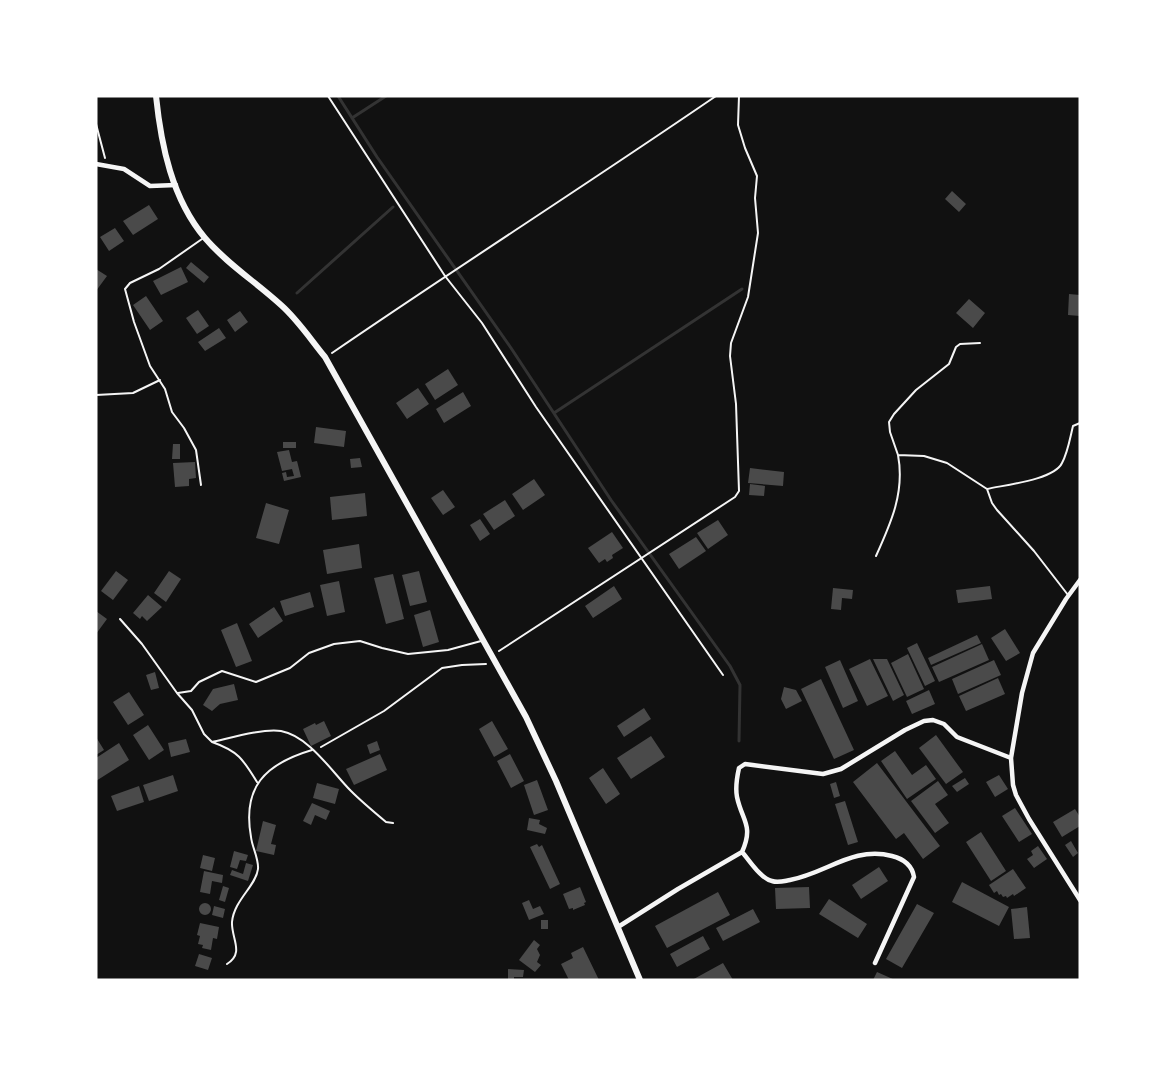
<svg xmlns="http://www.w3.org/2000/svg" width="1176" height="1076" font-family="'Noto Sans',sans-serif">
<style>
.lines{fill:none;stroke-linecap:round;stroke-linejoin:round}
.stream{stroke:#333;stroke-width:3}
.building{fill:#4a4a4a}
.path{stroke:#f5f5f5;stroke-width:2}
.service{stroke:#f5f5f5;stroke-width:2}
.minor{stroke:#f5f5f5;stroke-width:4.5}
.tertiary{stroke:#f5f5f5;stroke-width:6}
</style>
<rect width="100%" height="100%" fill="#111"/>
<g class="lines">
<path class="stream" d="M338,96L377,157L511,348L611,500L730,666L740,685L739,741
M352,118L386,96
M297,293L393,207
M554,413L742,289"/>
</g>
<path class="building" d="M952,191L966,204L959,212L945,199Z
M149,205L158,219L133,235L123,221Z
M115,228L124,241L109,251L100,237Z
M191,262L209,277L204,283L186,268Z
M181,267L188,282L161,295L153,281Z
M96,269L107,276L96,291Z
M1069,294L1080,295V316L1068,315Z
M146,296L163,321L150,330L133,305Z
M969,299L985,313L973,328L956,313Z
M198,310L209,326L197,334L186,318Z
M240,311L248,322L235,332L227,320Z
M219,328L226,338L205,351L198,342Z
M448,369L458,385L435,400L425,384Z
M418,388L429,404L407,419L396,403Z
M463,392L471,406L444,423L436,409Z
M316,427L346,431L344,447L314,443Z
M283,442H296V448H283Z
M173,444H180V459H172Z
M289,450L292,462L297,461L301,477L284,481L282,473L286,472L287,477L294,476L292,469L282,471L277,452Z
M360,458L362,467L351,468L350,459Z
M195,462L196,478L189,479V486L175,487L173,463Z
M750,468L784,472L783,486L748,483Z
M534,479L545,495L523,510L512,494Z
M750,484L765,486L764,496L749,495Z
M443,490L455,507L443,515L431,498Z
M365,493L367,516L332,520L330,497Z
M505,500L515,516L494,530L483,514Z
M266,503L289,510L279,544L256,538Z
M480,519L490,534L480,541L470,525Z
M718,520L728,535L708,549L697,533Z
M612,532L623,548L612,555L613,558L607,562L605,559L599,563L588,548Z
M696,537L706,551L679,569L669,554Z
M359,544L362,568L327,574L323,550Z
M116,571L128,580L113,600L101,591Z
M169,571L181,579L166,602L154,593Z
M419,571L427,602L410,606L402,575Z
M393,574L404,619L386,624L374,578Z
M339,581L345,612L327,616L320,585Z
M614,586L622,599L593,618L585,606Z
M990,586L992,599L958,603L956,590Z
M833,588L853,590L852,599L842,598L841,610L831,609Z
M310,592L314,607L285,616L280,601Z
M148,595L162,607L147,621L142,616L140,619L133,613Z
M274,607L283,621L258,638L249,624Z
M430,610L439,642L423,647L414,615Z
M96,611L107,619L96,634Z
M237,623L252,661L236,667L221,630Z
M1005,629L1020,653L1006,661L991,638Z
M977,635L981,643L931,665L928,658Z
M917,643L935,681L925,686L907,648Z
M982,644L989,660L939,682L932,667Z
M908,654L924,689L907,697L891,663Z
M870,659L888,696L867,706L849,669Z
M873,659H887L904,695L893,701Z
M840,660L858,701L843,708L825,667Z
M994,660L1001,675L958,694L952,679Z
M155,672L159,688L151,690L146,675Z
M998,678L1005,694L966,711L959,696Z
M821,679L854,750L834,759L801,689Z
M234,684L238,700L220,704L212,711L203,705L213,689Z
M784,687L796,690L802,701L786,709L781,699Z
M929,690L935,704L912,714L906,701Z
M129,692L144,715L128,725L113,702Z
M644,708L651,719L624,737L617,726Z
M324,721L331,736L311,746L303,729L315,723L316,725Z
M492,721L508,749L494,757L479,729Z
M148,725L164,750L149,760L133,735Z
M936,735L963,772L946,784L919,748Z
M651,736L665,757L631,779L617,758Z
M96,737L104,750L96,755Z
M186,739L190,752L171,757L168,743Z
M377,741L380,750L370,754L367,745Z
M119,743L129,760L96,781V758Z
M895,751L912,775L926,765L936,779L907,799L881,761Z
M380,754L387,770L354,785L346,769Z
M510,754L524,781L511,788L497,761Z
M877,763L940,846L923,859L904,833L896,839L853,782Z
M603,768L620,794L606,804L589,778Z
M173,775L178,791L149,801L143,785Z
M999,775L1008,789L995,797L986,782Z
M965,778L969,784L957,792L952,786Z
M537,780L548,810L534,815L524,785Z
M938,781L948,795L935,804L949,823L935,833L911,801Z
M836,782L840,796L834,798L830,784Z
M317,783L339,789L335,804L313,798Z
M139,786L144,802L117,811L111,796Z
M845,801L858,842L848,845L835,804Z
M312,803L330,811L326,820L315,815L311,825L303,821Z
M1015,808L1032,834L1019,842L1002,816Z
M1075,809L1080,817V826L1062,837L1053,822Z
M529,818L540,820L539,824L547,828L545,834L527,830Z
M263,821L276,825L271,844L276,845L274,855L256,851Z
M981,832L1006,871L991,881L966,842Z
M1071,841L1078,853L1073,857L1065,845Z
M537,844L539,847L542,845L560,884L550,889L530,847Z
M1038,846L1047,859L1034,868L1027,859L1033,855L1031,851Z
M234,851L248,855L246,861L240,860L237,869L230,867Z
M203,855L215,858L212,871L200,868Z
M246,863L253,865L248,881L230,875L232,870L243,874Z
M879,867L888,881L861,899L852,885Z
M1013,869L1026,888L1014,896L1013,894L1007,898L1006,896L1003,897L1001,894L999,895L997,891L994,893L989,885Z
M204,871L223,875L222,883L212,881L210,894L200,892Z
M962,882L1009,907L999,926L952,902Z
M223,886L229,888L225,902L219,900Z
M580,887L586,902L584,903L585,905L573,910V908L569,909L563,894Z
M809,887L810,908L776,909L775,888Z
M718,892L730,915L667,948L655,926Z
M829,899L867,924L858,938L819,914Z
M529,900L533,909L540,906L544,914L529,920L522,903Z
M199 909a6 6 0 1 1 12 0a6 6 0 1 1-12 0Z
M917,904L934,913L902,968L886,959Z
M214,906L225,909L223,918L212,915Z
M1027,907L1030,938L1014,939L1011,909Z
M753,909L760,922L723,941L716,928Z
M541,920H548V929H541Z
M200,923L219,927L217,939L213,938L211,950L202,948L203,945L198,944L200,936L197,935Z
M703,936L710,949L677,967L670,954Z
M534,940L540,945L537,949L540,955L537,962L541,965L535,972L519,960Z
M583,947L599,980H569L561,964L573,958L571,953Z
M199,954L212,958L208,970L195,966Z
M723,963L733,980H692Z
M508,969L524,970L523,977H514V980H508Z
M877,972L895,980H873Z"/>
<g class="lines">
<path class="path" d="M328,96L445,276L482,323L536,407L723,675
M96,124L105,158
M332,353C459,266 589,183 716,96
M499,651L735,497L739,491L736,404L730,356L731,343L748,297L758,233L755,198L757,176L745,148L738,125L739,96
M321,747L384,711L442,668L462,665L486,664"/>
<path class="service" d="M980,343L960,344L956,347L949,364L916,390L894,414L889,422L890,432L898,455L924,456L947,463L987,489L992,503L997,510L1034,551L1068,595
M96,395L133,393L160,380
M201,485L196,450L184,428L172,412L165,389L150,366L134,322L125,289L130,283L159,269L202,239
M987,489C1004,485 1054,480 1062,463C1068,452 1070,438 1073,426L1080,423
M876,556C891,523 905,492 898,455
M120,619L142,644L177,693L192,710L204,734L212,742C230,738 264,728 281,731C309,736 332,772 351,791C362,802 374,812 386,822L393,823
M178,693L191,691L199,682L222,671L256,682L290,668L309,653L334,644L360,641L382,648L408,654L448,650L481,641
M212,742C238,751 243,759 257,782
M227,964C245,953 231,938 232,922C234,900 256,886 258,869C259,859 252,847 251,837C242,787 265,764 312,750"/>
<path class="minor" d="M96,164L124,169L150,186L176,185
M1080,580L1066,599L1033,653L1022,693L1011,758L1013,785L1016,795L1029,819L1080,900
M742,852C750,861 761,879 772,881C778,883 784,881 790,880C827,873 853,846 892,856C904,859 912,865 914,877L875,963
M618,927L678,889L742,852C754,825 742,821 737,797C735,787 737,777 739,768L745,764L823,774L841,769L905,730L924,721L933,720L944,724L957,737L1011,758"/>
<path class="tertiary" d="M156,96C161,145 172,199 205,238C227,264 256,282 281,305C298,320 311,340 325,357L526,717L556,781L640,980"/>
</g>
<rect width="1176" height="1076" fill="none" stroke="#ffffff" stroke-width="195"/>
</svg>
